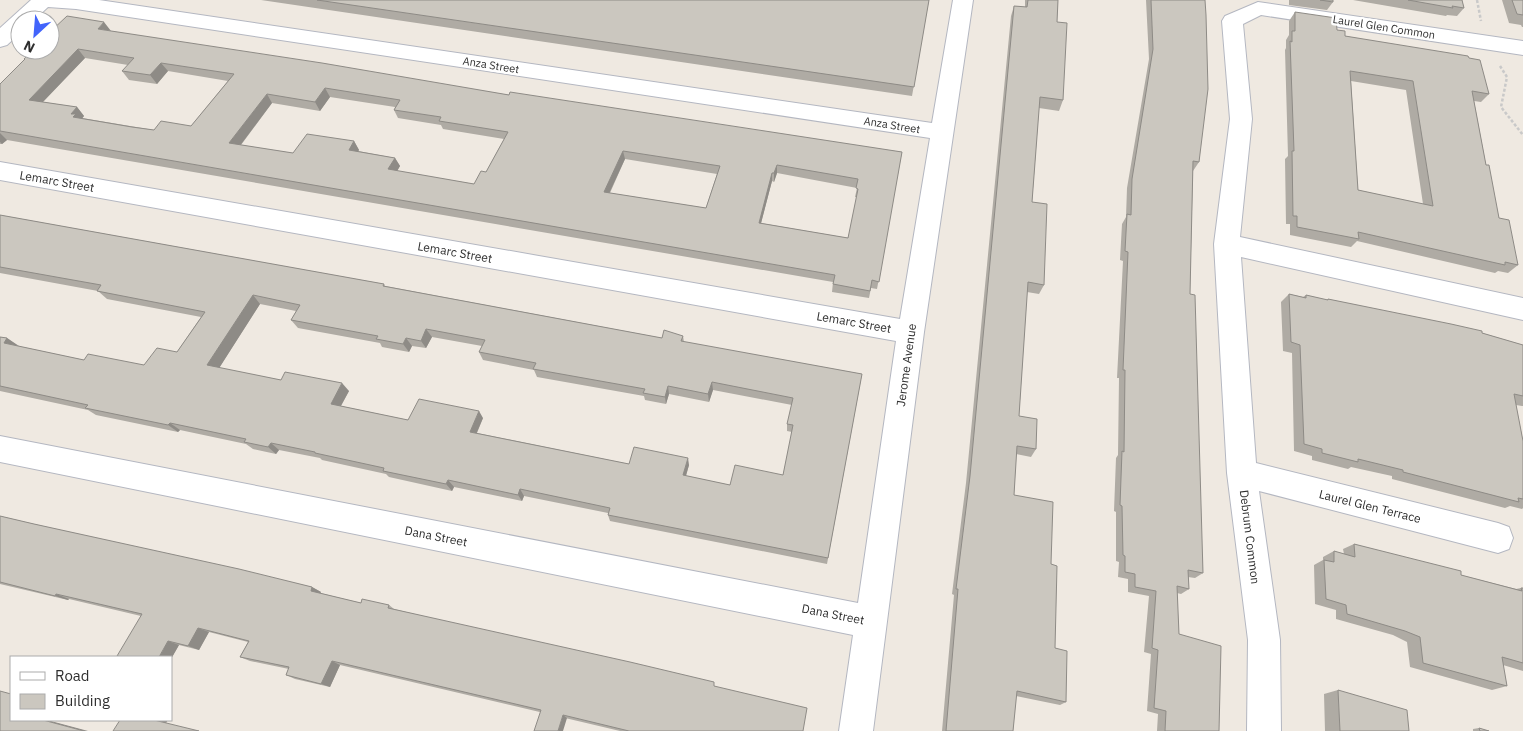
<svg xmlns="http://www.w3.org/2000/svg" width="1523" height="731" font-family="'IBM Plex Sans',sans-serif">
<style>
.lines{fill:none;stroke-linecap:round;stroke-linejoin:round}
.street-casing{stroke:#b4b7c1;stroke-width:2}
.path{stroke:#c9c9c9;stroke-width:2.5;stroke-dasharray:3 2;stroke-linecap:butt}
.street{fill:#fff;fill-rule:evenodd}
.wall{fill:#afaba4;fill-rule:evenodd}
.shaded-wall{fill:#8e8b86}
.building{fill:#cbc7bf;stroke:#8e8b86;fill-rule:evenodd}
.labels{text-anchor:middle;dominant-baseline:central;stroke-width:4.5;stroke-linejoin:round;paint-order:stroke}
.far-street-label{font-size:11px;fill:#2e2e2e;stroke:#fff}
.street-label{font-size:12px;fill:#2e2e2e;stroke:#fff}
</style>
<rect width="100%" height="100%" fill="#efe9e1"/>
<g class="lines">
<g class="street-casing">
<path id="street" d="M31,0H99L932,123L953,0H973L924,332L873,731H839L853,635L0,462V436L858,603L896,341L0,180V162L900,319L930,138L76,9L48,7L34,20H20V33L7,45L0,47V28Z
M1258,2L1523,41V55L1261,15L1243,24L1252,119L1240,237L1523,298V320L1241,257L1256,463L1498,523L1509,527L1513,538L1509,549L1498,553L1259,491L1280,640L1281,731H1247L1248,640L1227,473L1214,244L1230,119L1222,21L1225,16Z"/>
</g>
<path class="path" d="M1477,0L1481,21
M1500,66L1507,77L1501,107L1523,135"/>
<use href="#street" class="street"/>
</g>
<path class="wall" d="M261,0H929L912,96Z
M1025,0H1058L1057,22L1063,100L1059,111L1039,108L1032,202L1044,285L1039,294L1027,292L1019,416L1036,449L1031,457L1016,454L1014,495L1051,564L1055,648L1066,702L1060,705L1016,696L1013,731H942L954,595L952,594L966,483L1011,16L1014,6L1025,7Z
M1146,0H1205L1199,162L1193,171L1190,294L1203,573L1195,578L1188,577L1189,589L1181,594L1177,593L1179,634L1219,731H1157L1158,714L1147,711L1151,654L1144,652L1149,596L1128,592V579L1118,577L1119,562L1116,561V512L1114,511L1116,458L1118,455L1119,378H1117L1123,261L1120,260L1122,224L1126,217L1127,188L1149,59Z
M1289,0H1333V2L1327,10L1289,5Z
M1353,0H1462L1464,8L1457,16L1447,15L1446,16Z
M1502,0H1523V27H1522L1521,25L1509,23Z
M1295,12L1337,30L1345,36L1469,58L1489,94L1481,102L1474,101L1486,165L1499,218L1518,265L1508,273L1498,271L1495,273L1357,241L1351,247L1290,235V224H1286L1285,159L1288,156L1285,50L1286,48V40L1289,35V21ZM1351,81L1406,90L1423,204L1358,190Z
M111,31L509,95L902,152L877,289L871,288L869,298L832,292L833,282L7,140L2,144H0V84L24,60V59ZM85,58L128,65L122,71L129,80L157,84L168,71L228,81L191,126L154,130L82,118L84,116L77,107L43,102ZM330,97L395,107L394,110L398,118L441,125L443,129L504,139L486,172L474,184L397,171L400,166L395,158L358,151L359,150L354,141L293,153L241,145L272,103L320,111ZM625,159L717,174L706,208L610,193ZM777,173L857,188L855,197H857L848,238L761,223L772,181L774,182Z
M0,215L384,284L385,286L662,338L683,336L684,342L862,374L827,564L610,521L608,515V513L524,496L522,501L454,487L452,491L389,477L386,474L322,460L320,458L279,450L276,454L253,449L246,444L180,430L178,432L96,415L88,410L0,391V337L7,338L18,346L84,360L144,365L177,352L201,317L107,299L98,291L0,273ZM260,304L296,311L291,320L298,328L380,343L382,347L409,352L412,346L426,348L432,337L482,346L479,352L483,360L534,370L537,377L644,396L645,400L666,404L669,394L709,402L713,390L792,405L787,424V431L792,432L783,475L730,485L686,476L689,465L629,464L477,433L483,418L408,420L341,406L349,391L281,380L219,368Z
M1289,294L1303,297L1306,295L1327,300L1328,299L1482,333L1523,345V406H1522L1516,405L1523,441V508L1522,509L1510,506L1505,508L1392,479V476L1351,467L1348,469L1312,460V456L1294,451L1292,353L1283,351L1281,302Z
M0,516L34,524L312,587L321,592L320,593L361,603L389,605L394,609L715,687L803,731H620L340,665L330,687L295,679L286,675L289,669L250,661L240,657L248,642L209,632L199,650L179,645L171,659L141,616L69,599L68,600L0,584Z
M1354,544L1461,575L1516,589L1521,588H1523V671L1503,665L1507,686L1492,690L1410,667L1407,642L1393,635L1336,619V610L1315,604L1314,565L1323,560V557L1334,551L1344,554L1343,549Z
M1338,690L1409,731H1325L1324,694Z
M1479,728L1489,731H1473V729Z"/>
<path class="shaded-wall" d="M104,22L111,31L98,29Z
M78,49L85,58L37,108L29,100Z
M161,63L168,71L157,84L150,75Z
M325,88L330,97L320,111L315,102Z
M267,94L272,103L236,151L229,143Z
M77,107L84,116L81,120V125L71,114Z
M0,133L7,140L2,144L0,142Z
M354,141L359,150L354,158L349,150Z
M623,151L625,159L606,200L604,192Z
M395,158L400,166L393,178L388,169Z
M777,165V173L774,182V173Z
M772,173V181L759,231V223Z
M253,295L260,304L216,373L207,365Z
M426,329L432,337L426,348L421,341Z
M7,338L19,346L4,343Z
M406,338L412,346L409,352L403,344Z
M712,382L713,390L709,402L708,394Z
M342,383L349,391L338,411L331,404Z
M668,386L669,394L666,404L665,397Z
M479,411L483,418L474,439L470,432Z
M170,423L180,430L178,432L168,425Z
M271,443L279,450L276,454L268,447Z
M688,458L689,465L684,482L683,475Z
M448,480L454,487L452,491L446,484Z
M520,489L524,496L522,501L518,495Z
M312,587L321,592L319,596L311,591Z
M56,594L69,599L68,600L55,596Z
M198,628L209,632L199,650L188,646Z
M168,641L179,645L171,659V657H159Z
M332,661L340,665L330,687L321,684Z
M563,715L567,718L563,731H558Z
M43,720H47L88,731H84Z
M154,720H168L166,723Z"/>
<path class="building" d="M317,0H929L914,87Z
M1028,0H1058L1057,22L1067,23L1063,100L1040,97L1032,202L1047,204L1044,285L1028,282L1019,416L1037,419L1036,449L1017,446L1014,495L1053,502L1051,564L1057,566L1055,648L1067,651L1066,702L1017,691L1013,731H946L958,589H956L970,476L1014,6L1027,7Z
M1151,0H1205L1206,15L1208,89L1199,162L1193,161L1190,294L1195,295L1203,573L1188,570L1189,589L1177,586L1179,634L1221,646L1219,731H1165L1166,711L1154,708L1158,650L1152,648L1156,591L1135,587V574L1125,572V556L1123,555L1122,506L1120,505L1122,451L1124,452L1125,370H1123L1128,252L1125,251L1127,214L1131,215L1132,179L1153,49Z
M1320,0H1333V2Z
M1408,0H1462L1464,8L1452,6L1453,8Z
M1512,0H1523V15L1517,14Z
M1295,12L1336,18L1337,30L1345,31V36L1468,56L1469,58L1480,60L1489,94L1472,91L1486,165H1489L1499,218L1509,220L1518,265L1505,262V265L1358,232L1359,239L1297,227V216H1293L1292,151H1294L1290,41L1292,42V31H1295ZM1350,71L1413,81L1433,206L1358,190Z
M67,16L104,22L98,29L322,63L509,95L510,92L902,152L879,282L872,280L870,291L833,284L835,275L0,131V84L25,59H24L33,50H50V32ZM78,49L134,58L122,71L150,75L161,63L234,74L191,126L161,121L154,130L132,127L73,117L76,114H71L77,107L29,100ZM325,88L400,100L394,110L441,117L439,121L508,132L486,172L481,171L474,184L388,169L395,158L349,150L354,141L307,134L293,153L229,143L267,94L315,102ZM623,151L720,166L706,208L604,192ZM777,165L858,179L856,188L858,189L848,238L759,223L772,173H774Z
M0,215L384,284L383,286L662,338L664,330L683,336L681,341L862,374L828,558L608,515L610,508L520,489L518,495L448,480L446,484L383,471L384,468L315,453V452L271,443L268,447L244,442L246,439L170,423L168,425L85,408L88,405L0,386V337L7,338L4,343L84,360L88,354L144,365L157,348L177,352L205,312L97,291L101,285L0,267ZM253,295L300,305L291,320L378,336L376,339L403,344L406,338L421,341L426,329L485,340L479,352L536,363L533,369L645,389L643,393L665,397L668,386L708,394L712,382L793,398L787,424L793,425L783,475L735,465L730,485L683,475L688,458L634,447L629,464L470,432L479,411L419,399L408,420L331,404L342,383L285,372L281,380L207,365Z
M1289,294L1306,298V295L1328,300V299L1451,324L1482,331V333L1523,345V396L1514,394L1523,441V499L1518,498L1519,502L1403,472V470L1358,459V462L1322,453V449L1304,444L1300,345L1291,342Z
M0,516L34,524L239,569L312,587L311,591L361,603L362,599L389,605L388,608L630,662L714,682V686L807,708L803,731H629L563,715L558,731H534L541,710L332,661L321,684L286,675L289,667L240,657L249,641L198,628L188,646L168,641L159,657H123L117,656L142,614L56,594L55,596L0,582Z
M1354,544L1461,571V575L1522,591L1521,588H1523V663L1502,657L1507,686L1423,663L1420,637L1405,631L1347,614L1346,605L1326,599L1324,560L1334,562V551L1355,557Z
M1338,690L1407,710L1409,731H1340Z
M0,691L11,694V720H43L84,731H0Z
M120,720H154L199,731H113Z
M1479,728L1489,731H1480Z"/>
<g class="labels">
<g class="far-street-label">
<text transform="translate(1384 27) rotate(9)">Laurel Glen Common</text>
<text transform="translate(491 65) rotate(9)">Anza Street</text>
<text transform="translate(892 125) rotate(9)">Anza Street</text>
</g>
<g class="street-label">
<text transform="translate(57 181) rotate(10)">Lemarc Street</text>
<text transform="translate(455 252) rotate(10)">Lemarc Street</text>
<text transform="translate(854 322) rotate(10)">Lemarc Street</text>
<text transform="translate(906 365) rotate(-82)">Jerome Avenue</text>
<text transform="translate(1370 506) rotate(14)">Laurel Glen Terrace</text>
<text transform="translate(436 536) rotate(11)">Dana Street</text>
<text transform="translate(1250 537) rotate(83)">Debrum Common</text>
<text transform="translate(833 614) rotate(11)">Dana Street</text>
</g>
</g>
<rect x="10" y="656" width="162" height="65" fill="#ffffff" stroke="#ababab"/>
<rect x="20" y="672" width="25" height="8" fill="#ffffff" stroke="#ababab"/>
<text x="55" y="681" font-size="15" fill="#2e2e2e">Road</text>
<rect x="20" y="694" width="25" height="15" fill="#cbc7bf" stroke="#ababab"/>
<text x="55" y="706" font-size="15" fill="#2e2e2e">Building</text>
<g transform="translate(35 35) rotate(206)"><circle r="24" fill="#ffffff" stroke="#ababab"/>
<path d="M0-4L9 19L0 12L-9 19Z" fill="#4264fb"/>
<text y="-8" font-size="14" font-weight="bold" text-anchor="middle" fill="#2e2e2e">N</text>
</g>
</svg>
